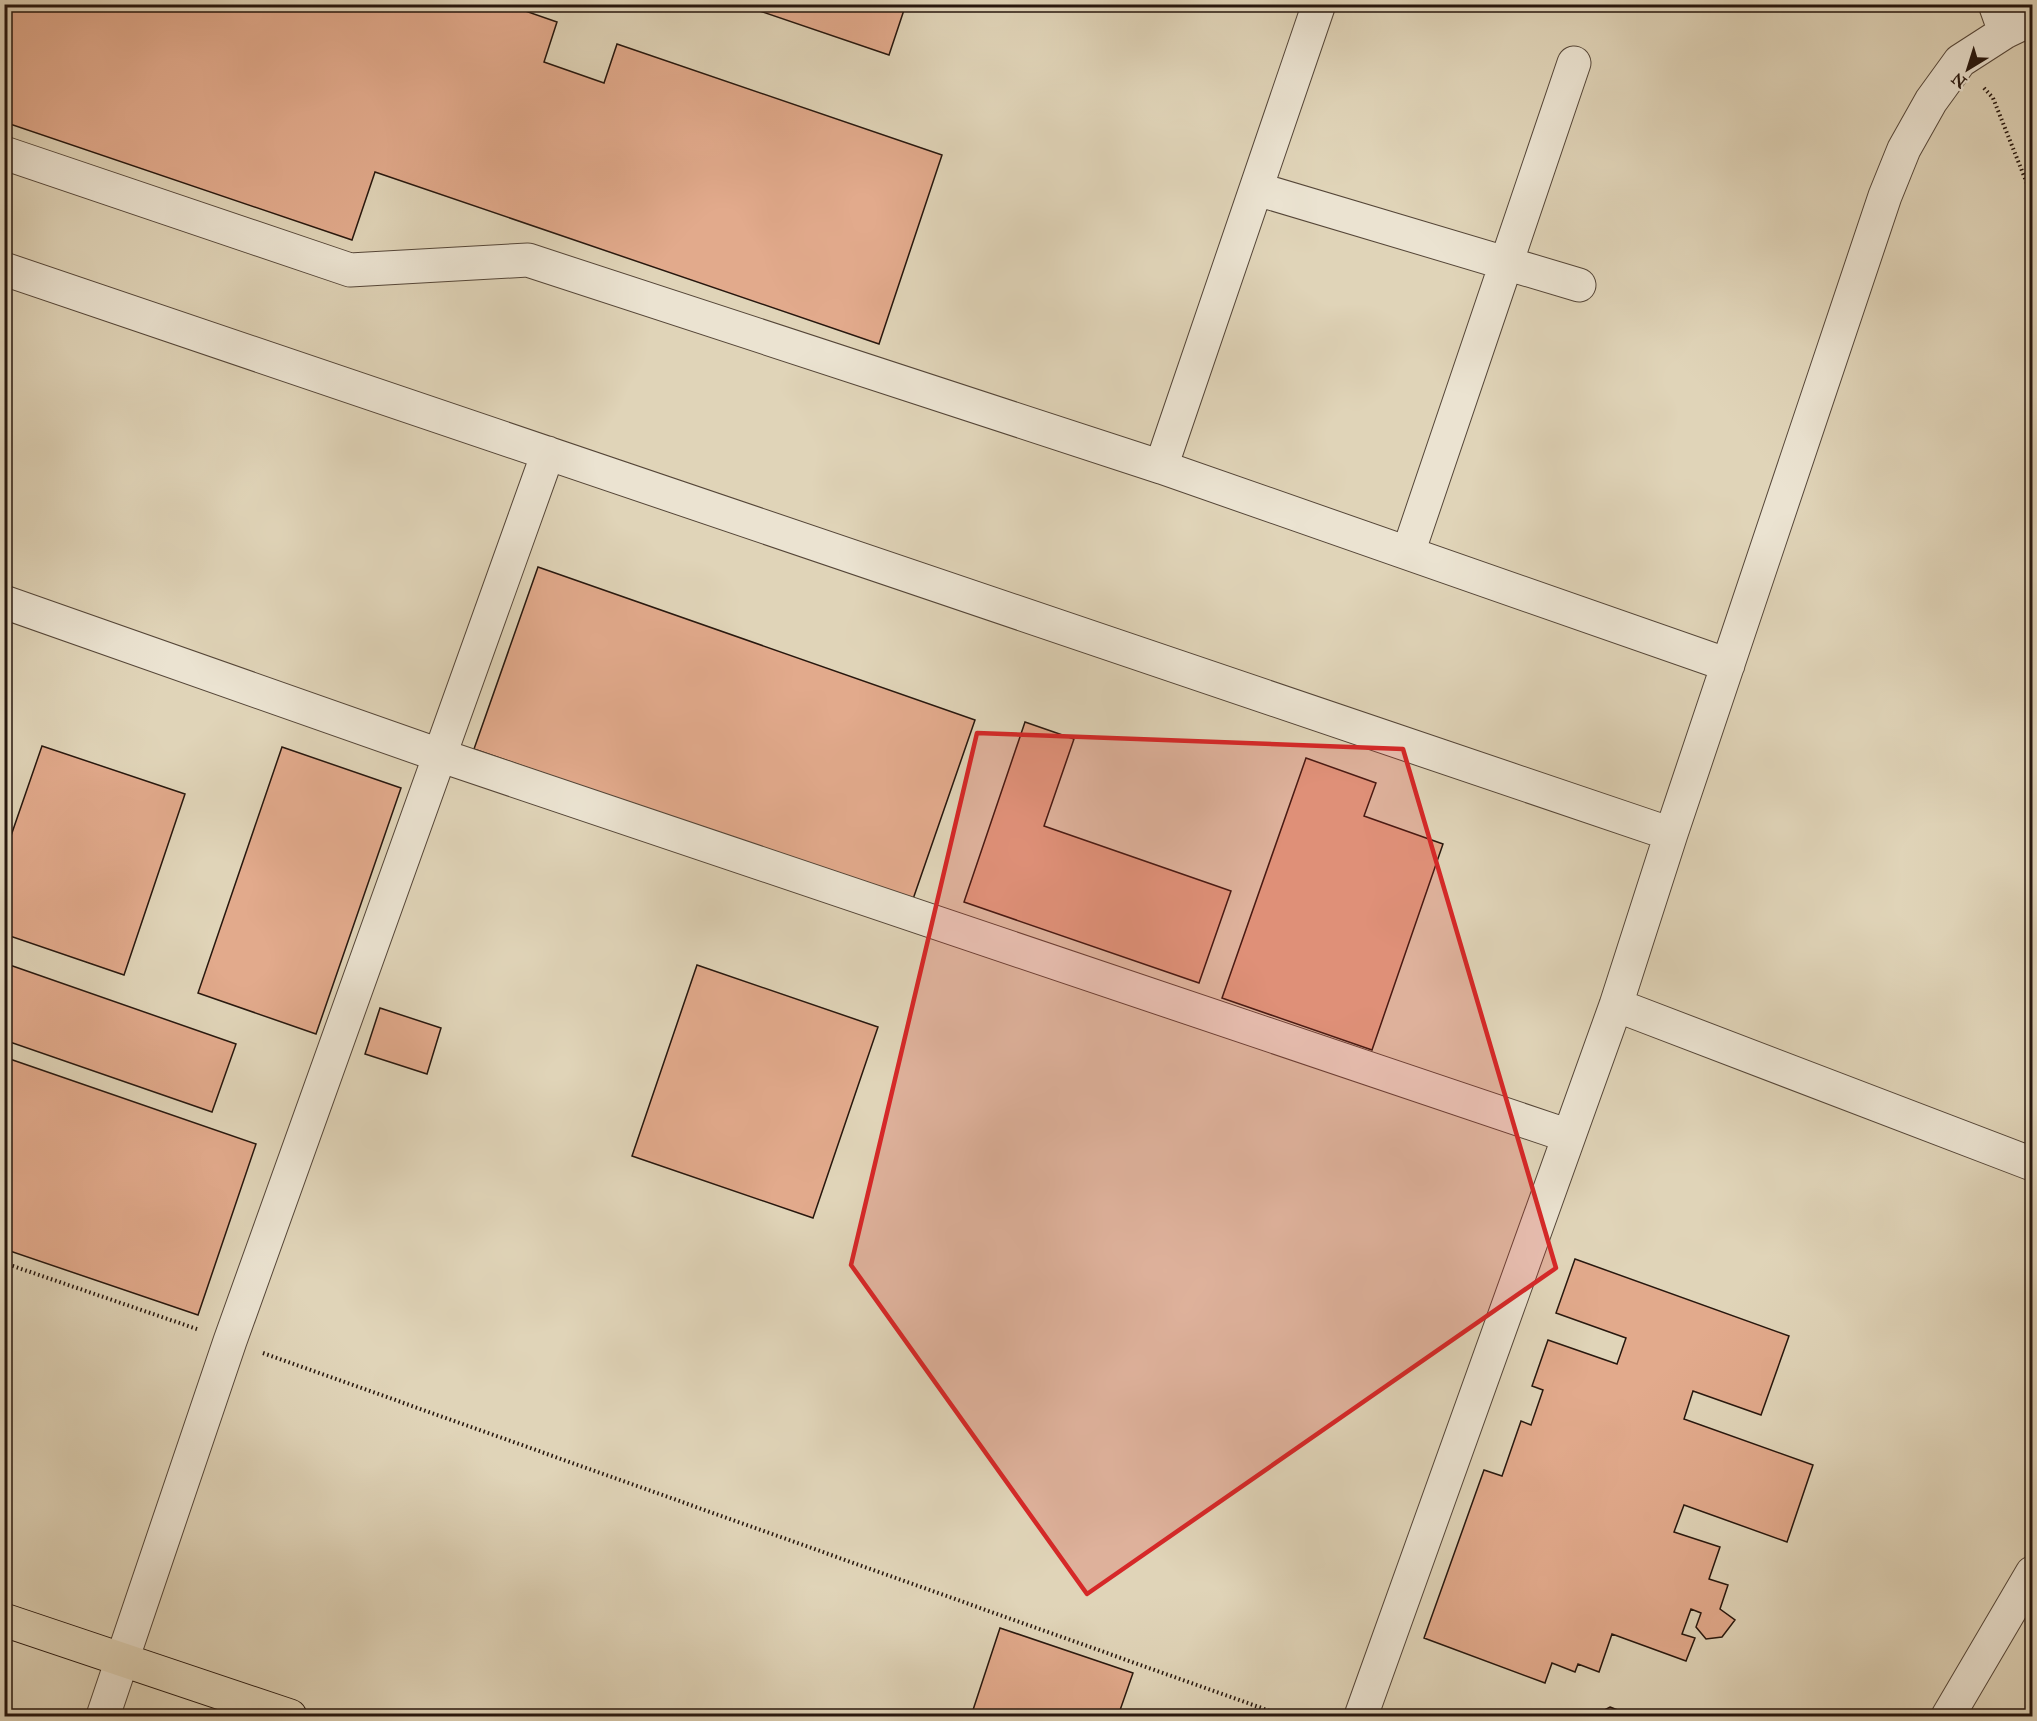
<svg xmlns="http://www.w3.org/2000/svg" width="2037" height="1721" font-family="'IM FELL Great Primer',serif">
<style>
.building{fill:#e2aa8c;stroke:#27170e;stroke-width:1.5}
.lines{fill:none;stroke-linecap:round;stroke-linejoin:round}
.minor-casing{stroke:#554638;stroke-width:35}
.major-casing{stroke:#27170e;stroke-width:35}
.path{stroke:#27170e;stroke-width:4;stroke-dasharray:1.5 3;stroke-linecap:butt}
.minor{stroke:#ebe3d1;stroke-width:33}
.major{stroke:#e0d4b8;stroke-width:33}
.marked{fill:#d62828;fill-opacity:0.2;stroke:#d62828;stroke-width:4.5;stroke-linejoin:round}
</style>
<rect width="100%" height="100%" fill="#e0d4b8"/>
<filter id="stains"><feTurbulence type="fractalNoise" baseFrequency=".00333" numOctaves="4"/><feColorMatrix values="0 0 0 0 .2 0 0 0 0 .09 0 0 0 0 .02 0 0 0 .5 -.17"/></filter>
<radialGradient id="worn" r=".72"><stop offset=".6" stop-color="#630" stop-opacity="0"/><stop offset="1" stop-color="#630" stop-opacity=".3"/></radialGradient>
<path class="building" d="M4,4H505L557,22L544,62L604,83L617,44L942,155L879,344L375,172L352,240L4,122Z
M739,4H906L889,55Z
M538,567L975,720L912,902L474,749Z
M1025,722L1074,739L1044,826L1231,891L1199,983L964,902Z
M42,746L185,794L124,975L4,934V856Z
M282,747L401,788L316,1034L198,993Z
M1306,758L1376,783L1364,816L1443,844L1372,1050L1222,998Z
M4,963L236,1044L212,1112L4,1040Z
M697,965L878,1027L813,1218L632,1156Z
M380,1008L441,1028L427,1074L365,1054Z
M4,1057L256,1144L198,1315L4,1249Z
M1575,1259L1789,1336L1761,1415L1693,1391L1684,1419L1813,1465L1787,1542L1684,1505L1674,1532L1720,1547L1709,1579L1728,1585L1720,1609L1735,1620L1722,1637L1706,1639L1696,1627L1701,1613L1691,1609L1682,1634L1695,1638L1686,1661L1612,1634L1599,1672L1578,1664L1575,1672L1552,1663L1545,1683L1424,1638L1484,1470L1502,1476L1521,1421L1531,1425L1543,1390L1532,1386L1548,1340L1617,1364L1626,1338L1556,1313Z
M1000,1628L1133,1673L1118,1716H971Z
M1610,1707L1633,1716H1593Z"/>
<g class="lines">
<g class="minor-casing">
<path id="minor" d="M1995,4L2005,32
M4,153L350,270L528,260L1161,467L1319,4
M1257,189L1579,285
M4,269L1671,834
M1161,467L1728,665
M1408,553L1574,63
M4,602L439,755L1569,1136
M1616,1005L2032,1164
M103,1716L230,1341L548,453
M1361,1716L1616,1005L1671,834L1885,196L1904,149L1931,101L1960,61L2005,32L2032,19
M1948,1716L2032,1573"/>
</g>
<g class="major-casing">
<path id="major" d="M4,1620L290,1716"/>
</g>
<path class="path" d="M1984,88L1993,98L2032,196
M4,1263L197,1329
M263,1353L1284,1716"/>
<use href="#minor" class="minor"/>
<use href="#major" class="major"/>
</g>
<path class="marked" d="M977,733L1403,749L1556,1268L1087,1594L851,1265Z"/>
<rect width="2037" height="1721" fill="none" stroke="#e0d4b8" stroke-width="24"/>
<rect x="6" y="6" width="2025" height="1709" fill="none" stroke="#27170e" stroke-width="3"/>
<rect x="12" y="12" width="2013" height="1697" fill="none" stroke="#27170e" stroke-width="1.5"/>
<g transform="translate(1968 69) rotate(218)" stroke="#ebe3d1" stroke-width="4.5" paint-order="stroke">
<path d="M0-4.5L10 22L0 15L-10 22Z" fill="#27170e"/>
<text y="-9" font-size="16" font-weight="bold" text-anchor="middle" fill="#27170e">N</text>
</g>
<rect width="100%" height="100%" filter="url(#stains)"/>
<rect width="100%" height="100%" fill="url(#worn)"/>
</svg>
